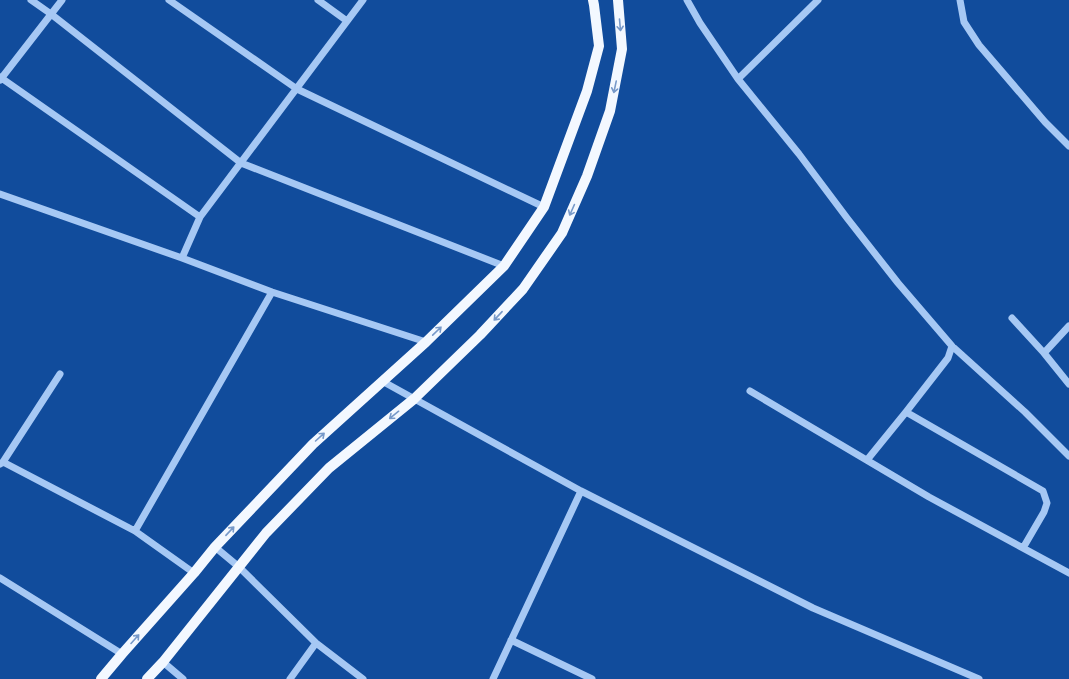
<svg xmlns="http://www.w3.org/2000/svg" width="1069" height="679" font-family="'Archivo Narrow',sans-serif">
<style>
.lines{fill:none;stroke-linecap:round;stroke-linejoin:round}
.minor{stroke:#a6c8f4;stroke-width:7}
.major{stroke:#f3f8ff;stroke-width:10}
.oneway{stroke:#7799c9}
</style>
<rect width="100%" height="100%" fill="#114c9c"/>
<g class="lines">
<path class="minor" d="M31,0L51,14L241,163L504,266
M169,0L297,89L544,207
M318,0L347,21
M687,0L700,23L738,79L799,154L847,218L898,283L952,346L1025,412L1069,456
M960,0L964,22L979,45L1045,122L1069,146
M0,77L200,217
M738,79L818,0
M0,80L62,0
M0,194L182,258L272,292L426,342
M182,258L200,217L363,0
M1012,318L1044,353L1069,384
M1044,353L1069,326
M382,381L581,491L813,608L979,679
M750,391L929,497L1069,573
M906,412L1043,491L1047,503L1044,512L1023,548
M867,460L906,412L948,358L952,346
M3,462L60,374
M0,464L3,462L135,531L194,573
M135,531L272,292
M215,547L239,567L316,643L363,679
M0,578L122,654
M511,640L592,679
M163,662L183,679
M290,679L316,643
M493,679L581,491"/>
<path class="major" d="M101,679L122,654L194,573L215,547L313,444L426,342L504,266L544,207L587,91L599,46L594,5L593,0
M147,679L163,662L266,533L329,468L414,399L480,335L523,289L562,233L587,176L610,111L622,49L618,0"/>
</g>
<defs><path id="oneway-shaft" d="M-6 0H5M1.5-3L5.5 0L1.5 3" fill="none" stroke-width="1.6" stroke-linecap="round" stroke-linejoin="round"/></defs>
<g class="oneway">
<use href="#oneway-shaft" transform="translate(620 25) rotate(85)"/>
<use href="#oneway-shaft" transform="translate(615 87) rotate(102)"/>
<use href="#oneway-shaft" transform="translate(572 210) rotate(114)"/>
<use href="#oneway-shaft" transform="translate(498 316) rotate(133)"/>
<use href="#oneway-shaft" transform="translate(437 331) rotate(-44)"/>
<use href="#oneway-shaft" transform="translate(394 415) rotate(141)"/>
<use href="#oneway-shaft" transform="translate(320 437) rotate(-42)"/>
<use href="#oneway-shaft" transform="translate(230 531) rotate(-47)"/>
<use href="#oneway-shaft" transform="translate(135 639) rotate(-48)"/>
</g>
</svg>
